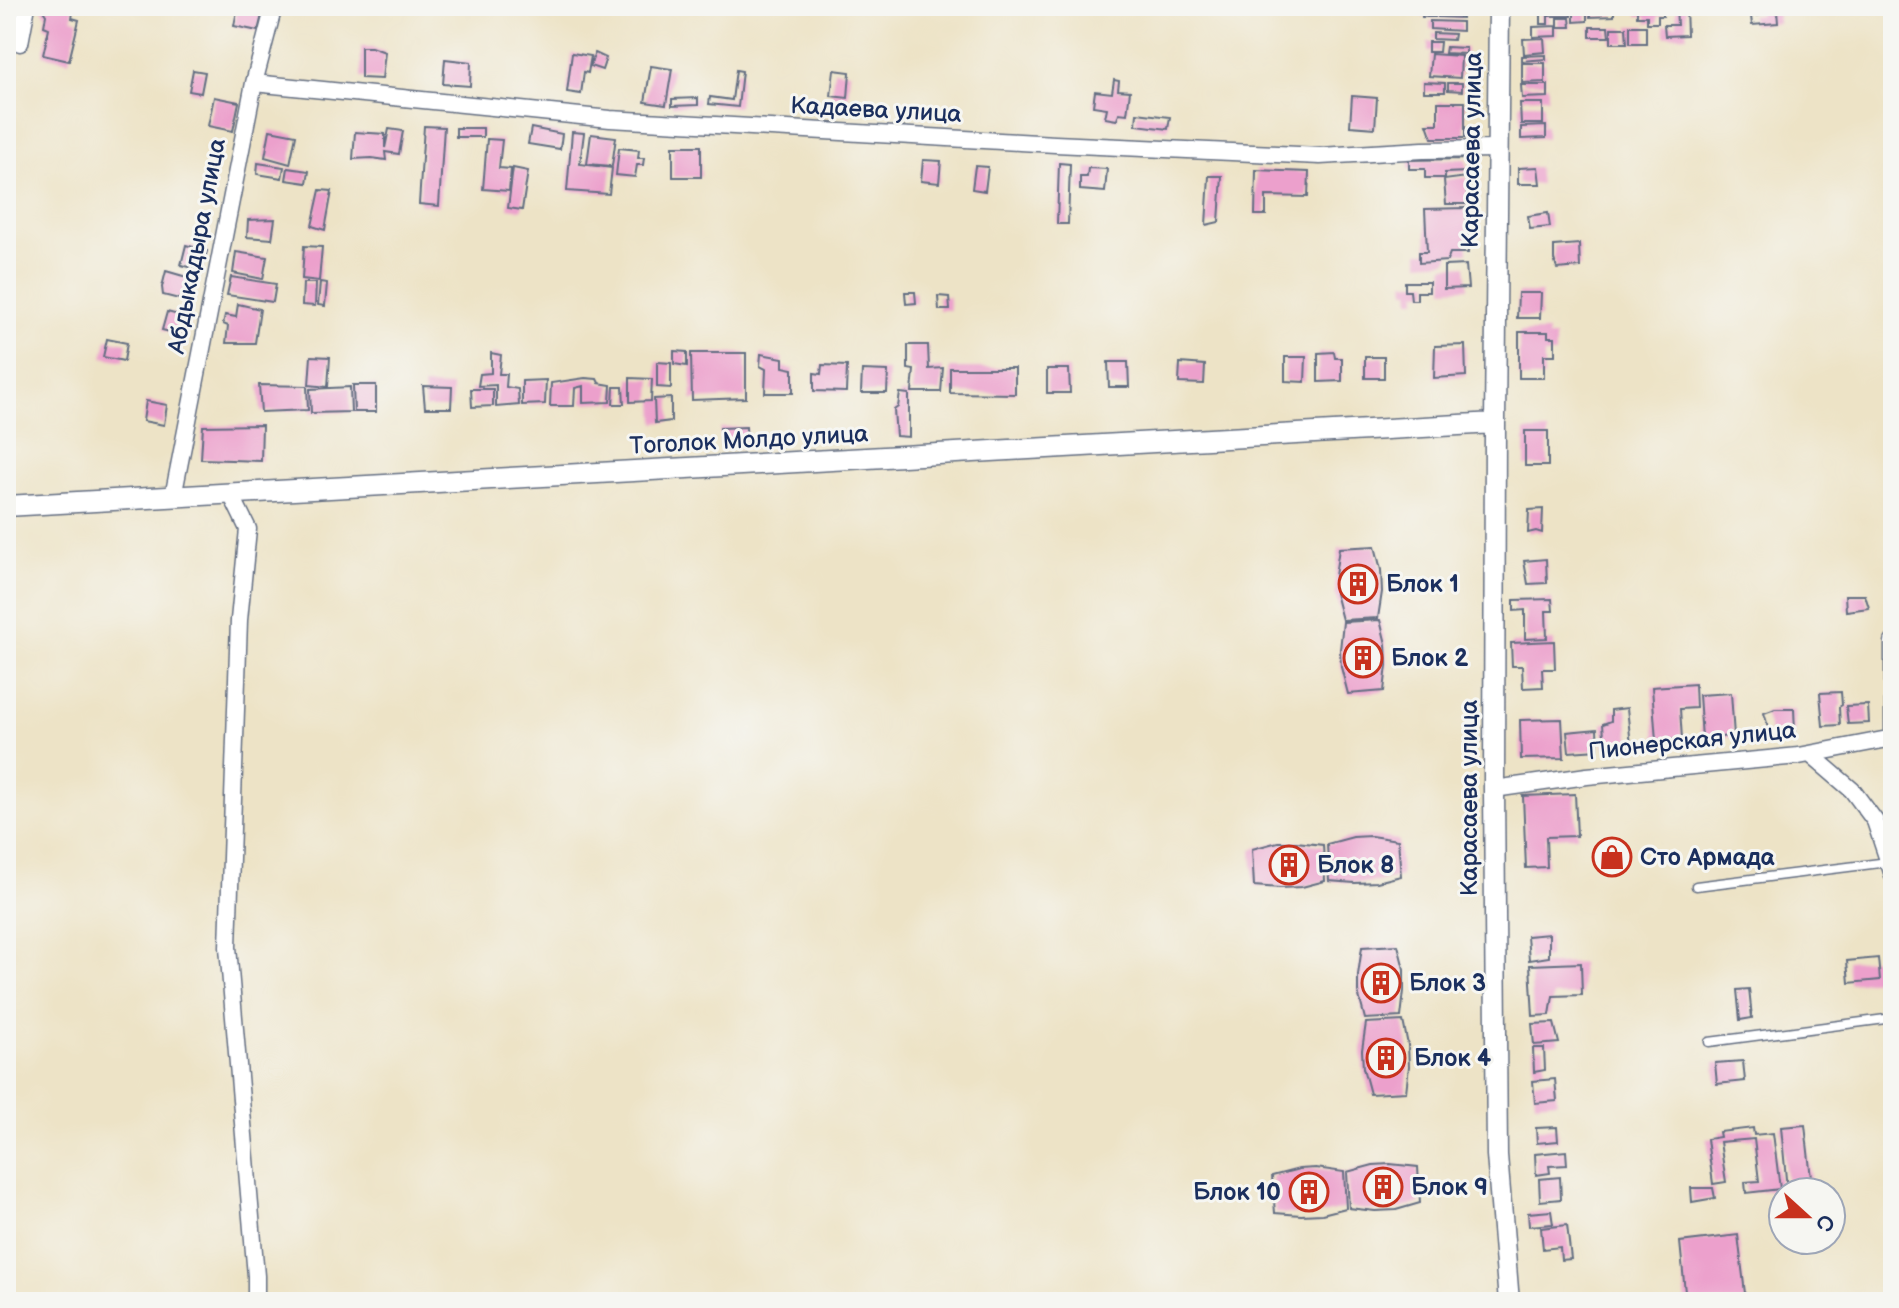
<svg xmlns="http://www.w3.org/2000/svg" width="1899" height="1308" font-family="'Balsamiq Sans',sans-serif">
<style>
.building{fill:#eca0cc}
.lines{fill:none;stroke-linecap:round;stroke-linejoin:round}
.service-casing{stroke:#646e82;stroke-width:11}
.minor-casing{stroke:#646e82;stroke-width:19}
.tertiary-casing{stroke:#646e82;stroke-width:23}
.service{stroke:#fff;stroke-width:8}
.minor{stroke:#fff;stroke-width:16}
.tertiary{stroke:#fff;stroke-width:20}
.labels{text-anchor:middle;dominant-baseline:central;stroke-width:6;stroke-linejoin:round;paint-order:stroke}
.street-label{font-size:24px;fill:#1b2f5e;stroke:#f6f6f2}
.poi-label{font-size:24px;font-weight:bold;fill:#1b2f5e;stroke:#f6f6f2;text-anchor:start}
</style>
<rect width="100%" height="100%" fill="#f6f6f2"/>
<filter id="ink" filterUnits="userSpaceOnUse"><feTurbulence type="fractalNoise" baseFrequency=".0125" numOctaves="2"/><feDisplacementMap in="SourceGraphic" scale="16" xChannelSelector="R" yChannelSelector="G"/><feConvolveMatrix kernelMatrix="1 2 1 2 8 2 1 2 1" color-interpolation-filters="sRGB"/></filter>
<filter id="wash" filterUnits="userSpaceOnUse"><feTurbulence type="fractalNoise" baseFrequency=".006" numOctaves="4" result="noise"/><feDisplacementMap in="SourceGraphic" scale="32" xChannelSelector="R" yChannelSelector="G"/><feGaussianBlur stdDeviation="1.8" result="paint"/><feColorMatrix in="noise" values="0 0 0 0 0 0 0 0 0 0 0 0 0 0 0 0 0 1.4 0 .05"/><feComposite in="paint" operator="in"/></filter>
<g filter="url(#wash)">
<rect width="100%" height="100%" fill="#ede3c6"/>
<g id="blocks">
<path class="building" d="M6,6H22L14,47L6,46Z
M42,6H74L72,18L79,20L69,61L43,55L49,28L44,26L46,15L42,9Z
M238,6L263,11L258,31L234,26Z
M1422,6H1435V17H1422Z
M1438,6H1462V18L1438,17Z
M1541,6H1548V24H1541Z
M1550,6H1571V16H1550Z
M1574,6H1587V21L1574,22Z
M1637,6H1663V16H1658V23H1647V16H1637Z
M1686,6L1687,35L1665,36L1664,25H1677L1676,7Z
M1590,10H1614V16L1590,17Z
M1777,10L1778,23L1752,25L1751,16L1760,15V11Z
M1558,18H1570L1571,27H1558Z
M1430,21L1462,22V31L1430,29Z
M1557,26V36L1533,37V27Z
M1630,26H1646V43H1630Z
M1590,27H1608L1609,37H1590Z
M1611,28H1626L1627,43H1611Z
M1433,33L1454,34L1453,40L1433,39Z
M1544,38L1545,52L1524,54L1523,39Z
M1428,42H1440L1439,52H1428Z
M361,47H371L385,52L382,79L361,78Z
M1446,47L1466,48V54L1445,53Z
M572,53L591,56L588,73L584,72L581,94L567,92Z
M595,53L606,58L602,70L590,66Z
M1431,54L1461,56L1460,78L1429,76Z
M1546,55V59L1522,61V56Z
M445,59L471,62L470,86L443,84Z
M1522,63H1545V82L1522,83Z
M651,66L672,69L666,105L645,102Z
M193,70L205,72L201,93L189,91Z
M736,70L742,71L738,107L709,104L710,97L732,100Z
M834,70L850,72L848,98L831,96Z
M1114,80L1119,81L1118,90L1130,91L1127,114L1119,113L1117,120L1105,118L1107,108L1093,106L1095,91L1112,93Z
M1424,82L1445,83V92H1424Z
M1448,83H1462V91L1448,90Z
M1521,85H1548V97L1522,98Z
M1352,96L1377,98L1375,128L1350,126Z
M214,97L239,102L233,131L208,126Z
M698,98V105L672,106V99Z
M1438,102H1465V138H1432L1427,124H1438Z
M1520,103H1543V124H1521Z
M1137,113L1170,117L1168,129L1136,125Z
M424,126L444,127L439,206L419,204Z
M1546,126V138L1521,139V127Z
M456,128H483V137H456Z
M531,128L562,134L560,149L528,144Z
M389,129L403,131L399,154L385,152L386,160L372,158L353,159L355,132L385,134V148Z
M270,130L296,135L290,164L265,157Z
M572,132L584,133L580,164L612,168L609,194L567,191Z
M591,134L616,137L612,166L587,164Z
M487,139L502,140L499,168L511,169L509,191L483,189Z
M673,146H701V177H673Z
M619,148L639,150L638,158H644L643,165H637L635,177L616,175Z
M1466,159L1467,172L1445,173V178H1425V169H1409V160Z
M923,160L941,161L939,183L921,181Z
M258,163L284,167L282,178L257,174Z
M1059,163L1070,164L1068,224H1057Z
M975,166L988,167L985,191L972,189Z
M1538,167L1540,184H1518V168Z
M288,168L309,171L307,183L286,180Z
M513,168L528,171L522,210L508,208Z
M1088,168L1107,169L1105,192L1080,190V177H1087Z
M1256,170L1309,172L1308,197L1266,196V215H1255Z
M1209,176H1222L1219,222L1206,225Z
M1467,177V204H1446L1444,180Z
M320,190L332,191L325,230L312,226Z
M1466,208L1468,253H1450L1447,261L1419,263V252H1427L1425,209Z
M1548,213L1550,227L1530,229L1528,216Z
M275,219L272,239L247,237L248,220Z
M1579,244L1580,267L1557,269L1554,259V246Z
M186,245L207,251L202,270L181,265Z
M304,246L322,247L319,281L302,279Z
M236,252L267,257L263,279L233,273Z
M1466,265L1468,288L1444,289V266Z
M166,271L197,280L191,302L163,295L162,287Z
M231,277L276,284L273,302L227,295Z
M320,282L327,283L325,306L318,305Z
M1405,282H1429V292H1417V300H1411L1410,291H1405Z
M303,283H316L315,306L302,305Z
M905,292H915L916,303L906,304Z
M1518,293H1541L1540,318H1517Z
M938,296L949,297L950,310H939Z
M238,304L260,309L255,343H226L228,326L223,324L225,315L236,317Z
M167,312L190,318L186,336L162,330Z
M1519,332H1548V337H1555V355H1544V378H1519Z
M107,339L127,343L124,361L103,357Z
M908,345H928L929,369L943,368L941,392H912L914,370L908,369Z
M1465,345L1466,376L1434,378L1435,346Z
M674,351L687,352V366L674,364Z
M1334,352L1335,358H1342V381L1318,382V353Z
M491,353L501,355L499,374H507L506,387L518,389L519,405L496,407V385L478,386L480,374L491,373Z
M691,353H746V398L692,400Z
M761,354L783,358V367L793,369V393H765L766,369L760,366Z
M311,356L330,357L328,387L309,385Z
M1285,357H1306L1305,382L1285,381Z
M1365,357H1384V378H1365Z
M657,362L671,363V388L657,387Z
M1108,362H1128L1129,387H1109Z
M1180,363L1205,365L1204,384L1179,383Z
M822,365L847,366L846,392L814,391V373L821,374Z
M950,368H1015V394L950,393Z
M1047,369H1069L1070,393H1047Z
M862,370L888,371L887,393H861Z
M585,378L597,379L599,383L611,385L610,402L583,403V386L575,388L574,406H550L551,383Z
M630,378L652,379L651,401L630,402Z
M546,380L545,404L522,405V381Z
M259,385L307,386L308,410L261,412Z
M353,385H376V412H354Z
M423,386L452,387L451,408H425Z
M350,387L351,412L311,413L310,389Z
M614,387H623L624,404H613Z
M471,389H493V406L472,407Z
M900,393L909,394V437L896,436L894,410L898,407Z
M10,397L11,423L6,424V398Z
M671,398V421L655,423L654,399Z
M146,401L167,405L164,425L143,421Z
M262,425L261,461L201,459L203,426Z
M746,427L747,447L721,448L720,428Z
M1525,431H1548V466H1525Z
M1543,509L1542,533L1536,531L1528,533L1529,510Z
M1375,546L1381,570L1382,592L1378,618L1342,620L1335,593V576L1339,548Z
M1546,559L1547,583L1528,584L1524,561Z
M1845,595H1865L1869,608L1846,611Z
M1552,599L1553,611H1546L1547,638L1525,639V610L1514,611V600Z
M1380,620L1386,644L1387,665L1384,691L1348,694L1341,667L1340,650L1343,622Z
M1554,641L1555,669H1542L1543,687L1523,688L1522,666H1512L1511,643Z
M1695,684L1696,708L1680,709L1682,739L1656,741L1652,687Z
M1841,692L1842,705L1839,707L1840,725L1823,726L1820,693Z
M1731,693L1734,736L1702,738L1699,695Z
M1868,705L1869,723L1848,724L1846,706Z
M1627,708L1631,745L1605,747L1603,724L1611,721V710Z
M1775,709H1794L1795,732L1770,733L1764,713Z
M1562,719L1564,758L1521,759L1520,720Z
M1597,729L1598,750L1569,752L1567,732Z
M1575,794L1577,836L1546,837L1547,867L1526,868L1523,796Z
M1371,836L1398,840L1401,876L1377,882L1355,883L1329,881L1327,844L1353,837Z
M1278,842H1296L1323,845L1325,881L1302,887L1280,888L1254,886L1252,849Z
M1549,934V957L1529,960L1527,936Z
M1398,945L1404,969V991L1401,1017L1365,1019L1358,992V975L1362,947Z
M1878,958L1880,980L1849,983L1847,961Z
M1581,963L1582,995L1553,996L1550,1015L1533,1016L1530,965Z
M1749,989L1752,1018L1740,1020L1737,990Z
M1403,1021L1408,1045L1409,1066L1406,1092L1370,1094L1363,1068L1362,1050L1366,1023Z
M1554,1023L1559,1043L1534,1045L1532,1024Z
M1533,1048H1544L1545,1070L1534,1072Z
M1743,1061L1745,1081L1717,1084L1715,1063Z
M1555,1079L1557,1101L1535,1103L1533,1081Z
M1805,1125L1812,1187L1799,1186L1787,1189L1781,1127Z
M1557,1127L1558,1141L1537,1143L1536,1128Z
M1753,1128L1754,1135L1773,1133L1780,1189L1746,1193L1745,1182L1759,1181L1754,1139L1720,1142L1726,1182L1713,1184L1707,1139L1720,1137L1719,1132Z
M1566,1151L1567,1165L1549,1166L1550,1173L1536,1175L1535,1154Z
M1390,1164L1418,1167L1420,1203L1396,1210L1375,1211L1349,1208L1347,1172L1373,1165Z
M1316,1168L1344,1172L1346,1208L1322,1214L1301,1215L1275,1213L1272,1176L1299,1169Z
M1560,1177L1561,1199L1540,1201L1539,1179Z
M1691,1188H1713L1715,1198L1692,1202Z
M1551,1211L1553,1224L1529,1226L1528,1213Z
M1567,1225L1571,1259L1561,1260L1560,1247L1543,1249L1541,1228Z
M1738,1235L1746,1302H1686L1680,1242Z"/>
</g>
</g>
<g filter="url(#ink)">
<use href="#blocks" fill-opacity="0" stroke="#646e82" stroke-width="2"/>
<g class="lines">
<g class="service-casing">
<path id="service" d="M1696,886L1888,862
M1709,1042L1893,1018"/>
</g>
<g class="minor-casing">
<path id="minor" d="M20,43L27,6
M254,83L610,119L1055,144L1320,156L1423,150L1497,149
M231,494L248,529L239,620L228,947L256,1276V1302
M173,497L254,83L274,6
M1810,754L1852,790L1875,821L1893,875
M1494,789L1587,776L1799,756L1893,738V642"/>
</g>
<g class="tertiary-casing">
<path id="tertiary" d="M1499,6L1495,423L1494,789L1497,1155L1509,1302
M6,506L1495,423"/>
</g>
<use href="#service" class="service"/>
<use href="#minor" class="minor"/>
<use href="#tertiary" class="tertiary"/>
</g>
</g>
<defs>
<g id="building-ring" transform="scale(2)"><circle r="9.5" fill="#f6f6f2" stroke="#c8321e" stroke-width="1.5"/><path d="M-4-6H4V6H1V3H-1V6H-4ZM-2.5-4.3h1.7v1.8h-1.7ZM.8-4.3h1.7v1.8H.8ZM-2.5-1h1.7V.8h-1.7ZM.8-1h1.7V.8H.8Z" fill="#c8321e"/></g>
<g id="shop-ring" transform="scale(2)"><circle r="9.5" fill="#f6f6f2" stroke="#c8321e" stroke-width="1.5"/><path d="M-5-2.5h2.3a2.7 3.5 0 0 1 5.4 0H5L5.5 6h-11ZM-1.5-2.5h3a1.5 2.3 0 0 0-3 0Z" fill="#c8321e"/></g>
</defs>
<g fill-rule="evenodd">
<use href="#building-ring" x="1358" y="584"/>
<use href="#building-ring" x="1363" y="658"/>
<use href="#shop-ring" x="1612" y="857"/>
<use href="#building-ring" x="1289" y="865"/>
<use href="#building-ring" x="1381" y="983"/>
<use href="#building-ring" x="1386" y="1058"/>
<use href="#building-ring" x="1383" y="1187"/>
<use href="#building-ring" x="1309" y="1192"/>
</g>
<g class="labels">
<g class="street-label">
<text transform="translate(876 110) rotate(3)">Кадаева улица</text>
<text transform="translate(1472 150) rotate(-89)">Карасаева улица</text>
<text transform="translate(197 246) rotate(-79)">Абдыкадыра улица</text>
<text transform="translate(749 440) rotate(-3)">Тоголок Молдо улица</text>
<text transform="translate(1692 741) rotate(-6)">Пионерская улица</text>
<text transform="translate(1469 798) rotate(-90)">Карасаева улица</text>
</g>
<g class="poi-label">
<text x="1386" y="584">Блок 1</text>
<text x="1391" y="658">Блок 2</text>
<text x="1640" y="857">Сто Армада</text>
<text x="1317" y="865">Блок 8</text>
<text x="1409" y="983">Блок 3</text>
<text x="1414" y="1058">Блок 4</text>
<text x="1411" y="1187">Блок 9</text>
<text x="1281" y="1192" text-anchor="end">Блок 10</text>
</g>
</g>
<rect width="1899" height="1308" fill="none" stroke="#f6f6f2" stroke-width="32"/>
<g transform="translate(1807 1216) rotate(111)"><circle r="38" fill="#f6f6f2" stroke="#9ea6b7" stroke-width="2"/>
<path d="M0-6L14 30L0 20L-14 30Z" fill="#c8321e"/>
<text y="-12" font-size="22" font-weight="bold" text-anchor="middle" fill="#1b2f5e">С</text>
</g>
</svg>
